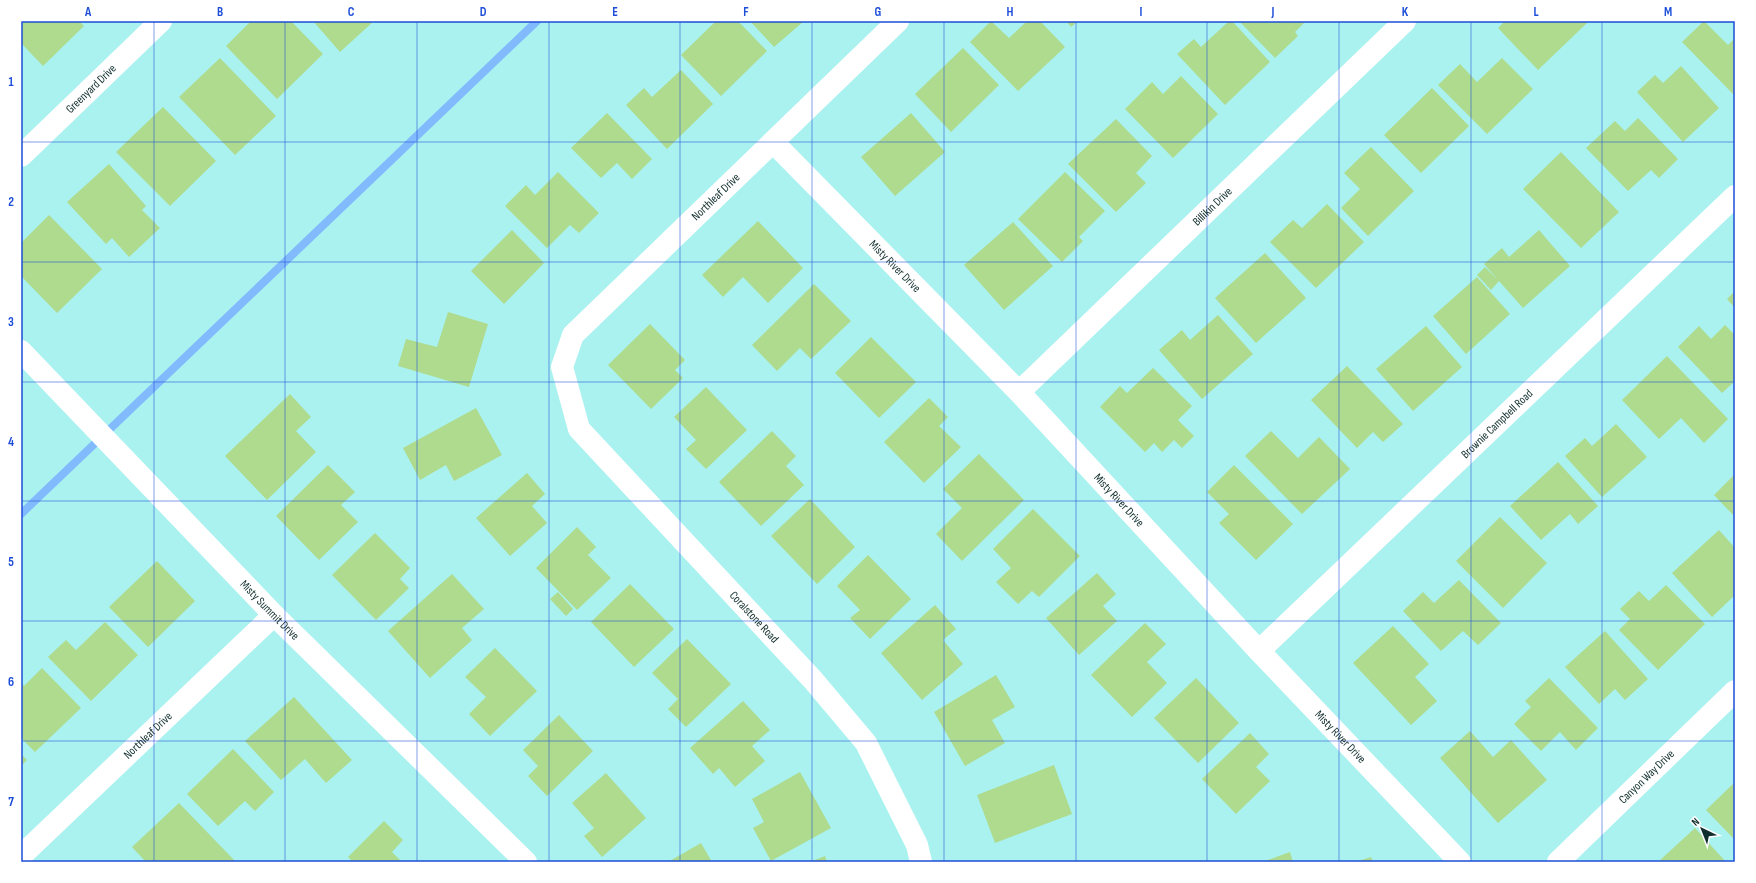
<svg xmlns="http://www.w3.org/2000/svg" width="1756" height="883" font-family="'Sofia Sans Condensed',sans-serif">
<style>
.lines{fill:none;stroke-linecap:round;stroke-linejoin:round}
.stream{stroke:#81bafd;stroke-width:8}
.building{fill:#aedb8e}
.minor{stroke:#fff;stroke-width:22}
.grid{fill:none;stroke:#1d4ed8;stroke-width:1;stroke-opacity:0.55}
.labels{text-anchor:middle;dominant-baseline:central;stroke-width:4;stroke-linejoin:round;paint-order:stroke}
.street-label{font-size:12px;fill:#112f2e;stroke:#fff}
.neatline{fill:none;stroke:#1d4ed8;stroke-width:1.5}
.grid-label{font-size:13px;text-anchor:middle;font-weight:bold;fill:#1d4ed8}
</style>
<rect width="100%" height="100%" fill="#aaf2ef"/>
<g class="lines">
<path class="stream" d="M21,514L537,21"/>
</g>
<path class="building" d="M21,21H79L84,26L43,66L21,43Z
M251,21H291L323,54L277,99L226,46Z
M313,21H374L340,52Z
M716,21H738L767,51L721,96L681,55Z
M750,21H804L774,47Z
M991,21L1009,38L1027,21H1040L1065,47L1018,91L970,42Z
M1066,21H1078L1071,27Z
M1229,21H1232L1270,62L1225,105L1177,54L1194,39L1201,47Z
M1239,21H1306L1295,32L1298,36L1275,58Z
M1505,21H1585L1587,23L1538,70L1498,28Z
M1704,21L1728,45L1735,38V96L1682,42Z
M963,48L999,85L951,132L915,94Z
M220,58L276,116L235,155L179,97Z
M1502,58L1533,89L1487,134L1438,85L1460,64L1477,82Z
M1681,66L1719,108L1683,142L1637,92L1655,75L1663,83Z
M681,70L713,104L667,149L626,105L644,88L652,97Z
M1181,76L1218,114L1173,158L1125,109L1152,82L1163,94Z
M1432,88L1469,126L1421,173L1384,135Z
M163,107L216,161L170,206L116,152Z
M607,113L652,159L632,179L617,163L601,178L571,148Z
M911,113L945,152L895,196L861,157Z
M1638,118L1678,159L1659,178L1651,170L1628,191L1586,148L1615,121L1625,131Z
M1116,119L1152,156L1136,173L1146,183L1116,212L1068,164Z
M1371,147L1414,191L1368,236L1341,208L1360,189L1344,173Z
M1561,152L1619,212L1581,248L1523,189Z
M109,164L146,206L142,210L160,228L129,257L112,238L106,244L67,202Z
M558,172L599,213L579,233L570,225L547,248L505,206L526,185L535,195Z
M1065,172L1105,211L1079,237L1083,241L1062,262L1018,219Z
M1327,204L1364,242L1316,288L1270,242L1293,220L1302,228Z
M49,215L102,269L57,313L21,276V243Z
M758,221L803,268L768,303L743,277L723,297L702,275Z
M1013,222L1053,266L1004,310L964,265Z
M512,230L544,263L504,304L471,271Z
M1539,230L1570,266L1523,308L1499,281L1491,290L1477,275L1485,267L1498,280L1484,264L1502,248L1509,257Z
M1265,253L1306,298L1256,343L1215,298Z
M1477,277L1510,314L1466,354L1433,316Z
M814,284L851,321L811,359L800,348L777,371L752,345Z
M1735,291V308L1727,299Z
M448,312L488,324L469,387L398,366L406,339L437,347Z
M1218,315L1253,354L1202,399L1159,350L1182,330L1190,340Z
M650,324L685,360L675,370L683,378L651,409L608,365Z
M1725,325L1735,335V381L1722,393L1678,347L1699,326L1711,339Z
M1426,326L1462,367L1413,411L1376,369Z
M871,337L916,382L879,418L835,373Z
M1667,356L1728,419L1704,443L1681,418L1659,439L1622,400Z
M1347,366L1403,424L1383,442L1373,432L1357,448L1311,400Z
M1153,368L1192,406L1178,420L1194,436L1182,448L1174,440L1162,452L1154,443L1145,452L1100,407L1120,386L1127,393Z
M706,387L747,430L706,469L686,449L696,440L674,417Z
M290,394L311,417L296,431L316,452L267,500L225,456Z
M929,398L948,417L939,426L961,447L924,483L884,442Z
M476,408L502,455L454,481L446,465L420,480L403,448Z
M1616,424L1647,457L1602,497L1565,456L1585,438L1592,446Z
M772,431L796,456L786,466L804,485L761,526L719,482Z
M1271,431L1298,458L1319,437L1350,469L1302,514L1245,456Z
M979,454L1024,500L962,561L936,534L962,508L943,489Z
M1558,462L1598,506L1578,524L1570,514L1541,540L1510,506Z
M328,465L355,492L341,505L358,522L319,560L276,516Z
M1234,465L1293,524L1256,560L1219,523L1229,514L1207,492Z
M527,473L545,494L532,506L547,523L510,556L476,518Z
M1735,474V517L1714,495Z
M810,499L855,547L817,584L771,536Z
M1033,509L1080,556L1039,597L1032,591L1018,604L996,582L1011,568L993,549Z
M1500,517L1547,563L1503,608L1456,561Z
M577,527L596,547L588,555L611,578L577,610L536,568Z
M1719,530L1735,548V595L1712,617L1672,573Z
M375,533L410,568L400,579L409,588L376,620L332,575Z
M868,555L911,599L870,639L850,618L860,610L837,586Z
M157,561L195,601L148,647L109,607Z
M1097,573L1116,594L1103,606L1117,621L1079,655L1046,618Z
M452,574L484,609L462,628L472,640L430,678L388,631Z
M1459,580L1501,623L1478,645L1463,631L1441,651L1403,611L1423,592L1434,603Z
M630,584L674,629L634,667L591,622Z
M1666,585L1705,624L1658,670L1619,630L1630,619L1620,609L1639,591L1649,601Z
M558,592L573,609L566,616L550,599Z
M935,605L956,629L943,640L963,664L922,700L881,653Z
M105,622L138,655L91,701L48,657L66,640L76,650Z
M1145,623L1166,644L1147,662L1167,683L1132,717L1091,675Z
M1393,626L1429,664L1415,677L1437,701L1411,725L1353,663Z
M1605,631L1648,679L1625,700L1615,689L1599,704L1565,667Z
M687,639L731,684L686,727L668,709L678,699L652,673Z
M495,648L537,691L490,736L469,714L486,697L465,677Z
M42,668L81,708L35,752L21,738V682L24,686Z
M996,675L1015,707L992,720L1005,743L965,766L934,712Z
M1196,678L1239,723L1198,763L1154,718Z
M1549,678L1598,728L1576,750L1560,732L1541,751L1514,724L1531,707L1525,701Z
M294,697L352,760L326,783L305,759L281,780L245,741Z
M743,701L770,730L752,746L765,761L735,787L719,768L713,774L690,748Z
M559,715L593,751L547,796L528,776L538,766L523,750Z
M1470,731L1493,757L1511,740L1547,780L1498,823L1440,758Z
M1250,733L1269,754L1256,767L1270,781L1236,814L1202,779Z
M233,749L274,792L255,811L245,801L218,826L187,794Z
M21,754L27,760L21,766Z
M1054,765L1072,814L995,843L977,795Z
M800,772L831,828L771,861L753,828L764,822L752,799Z
M606,773L646,818L602,857L584,836L594,828L572,803Z
M1735,782V840L1706,810Z
M179,803L236,862H146L132,847Z
M384,821L403,840L392,852L401,861L353,862L348,857Z
M1695,828L1726,862H1658Z
M701,843L712,862H668Z
M1290,852L1293,862H1262Z
M825,856L827,862H810Z
M1371,857L1373,862H1355Z"/>
<g class="lines">
<g class="minor">
<path id="s1" d="M898,21L573,335L562,367L579,429L813,680L866,743L917,845L921,862"/>
<path id="s2" d="M773,142L1019,392L1259,651L1460,862"/>
<path id="s3" d="M21,156L161,21"/>
<path id="s4" d="M21,351L274,615L526,862"/>
<path id="s5" d="M1019,392L1405,21"/>
<path id="s6" d="M1259,651L1735,196"/>
<path id="s7" d="M21,856L274,615"/>
<path id="s8" d="M1558,862L1735,691"/>
</g>
</g>
<path class="grid" d="M154,21V862M285,21V862M417,21V862M549,21V862M680,21V862M812,21V862M944,21V862M1076,21V862M1207,21V862M1339,21V862M1471,21V862M1602,21V862M21,142H1735M21,262H1735M21,382H1735M21,501H1735M21,621H1735M21,741H1735"/>
<g class="labels">
<g class="street-label">
<text stroke="none"><textPath href="#s3" startOffset="97">Greenyard Drive</textPath></text>
<text transform="translate(716 197) rotate(-44)">Northleaf Drive</text>
<text stroke="none"><textPath href="#s5" startOffset="268">Billikin Drive</textPath></text>
<text stroke="none"><textPath href="#s2" startOffset="174">Misty River Drive</textPath></text>
<text stroke="none"><textPath href="#s6" startOffset="329">Brownie Campbell Road</textPath></text>
<text stroke="none"><textPath href="#s2" startOffset="498">Misty River Drive</textPath></text>
<text stroke="none"><textPath href="#s4" startOffset="359">Misty Summit Drive</textPath></text>
<text stroke="none"><textPath href="#s1" startOffset="807">Coralstone Road</textPath></text>
<text stroke="none"><textPath href="#s7" startOffset="175">Northleaf Drive</textPath></text>
<text stroke="none"><textPath href="#s2" startOffset="822">Misty River Drive</textPath></text>
<text stroke="none"><textPath href="#s8" startOffset="123">Canyon Way Drive</textPath></text>
</g>
</g>
<rect width="1756" height="883" fill="none" stroke="#ffffff" stroke-width="44"/>
<g transform="translate(1702 829) rotate(317)" stroke="#ffffff" stroke-width="3" paint-order="stroke">
<path d="M0-3L7 15L0 10L-7 15Z" fill="#112f2e"/>
<text y="-6" font-size="11" font-weight="bold" text-anchor="middle" fill="#112f2e">N</text>
</g>
<rect x="22" y="22" width="1712" height="839" class="neatline"/>
<g class="grid-label">
<text x="88" y="16">A</text>
<text x="220" y="16">B</text>
<text x="351" y="16">C</text>
<text x="483" y="16">D</text>
<text x="615" y="16">E</text>
<text x="746" y="16">F</text>
<text x="878" y="16">G</text>
<text x="1010" y="16">H</text>
<text x="1141" y="16">I</text>
<text x="1273" y="16">J</text>
<text x="1405" y="16">K</text>
<text x="1536" y="16">L</text>
<text x="1668" y="16">M</text>
<text x="11" y="86">1</text>
<text x="11" y="206">2</text>
<text x="11" y="326">3</text>
<text x="11" y="446">4</text>
<text x="11" y="566">5</text>
<text x="11" y="686">6</text>
<text x="11" y="806">7</text>
</g>
</svg>
